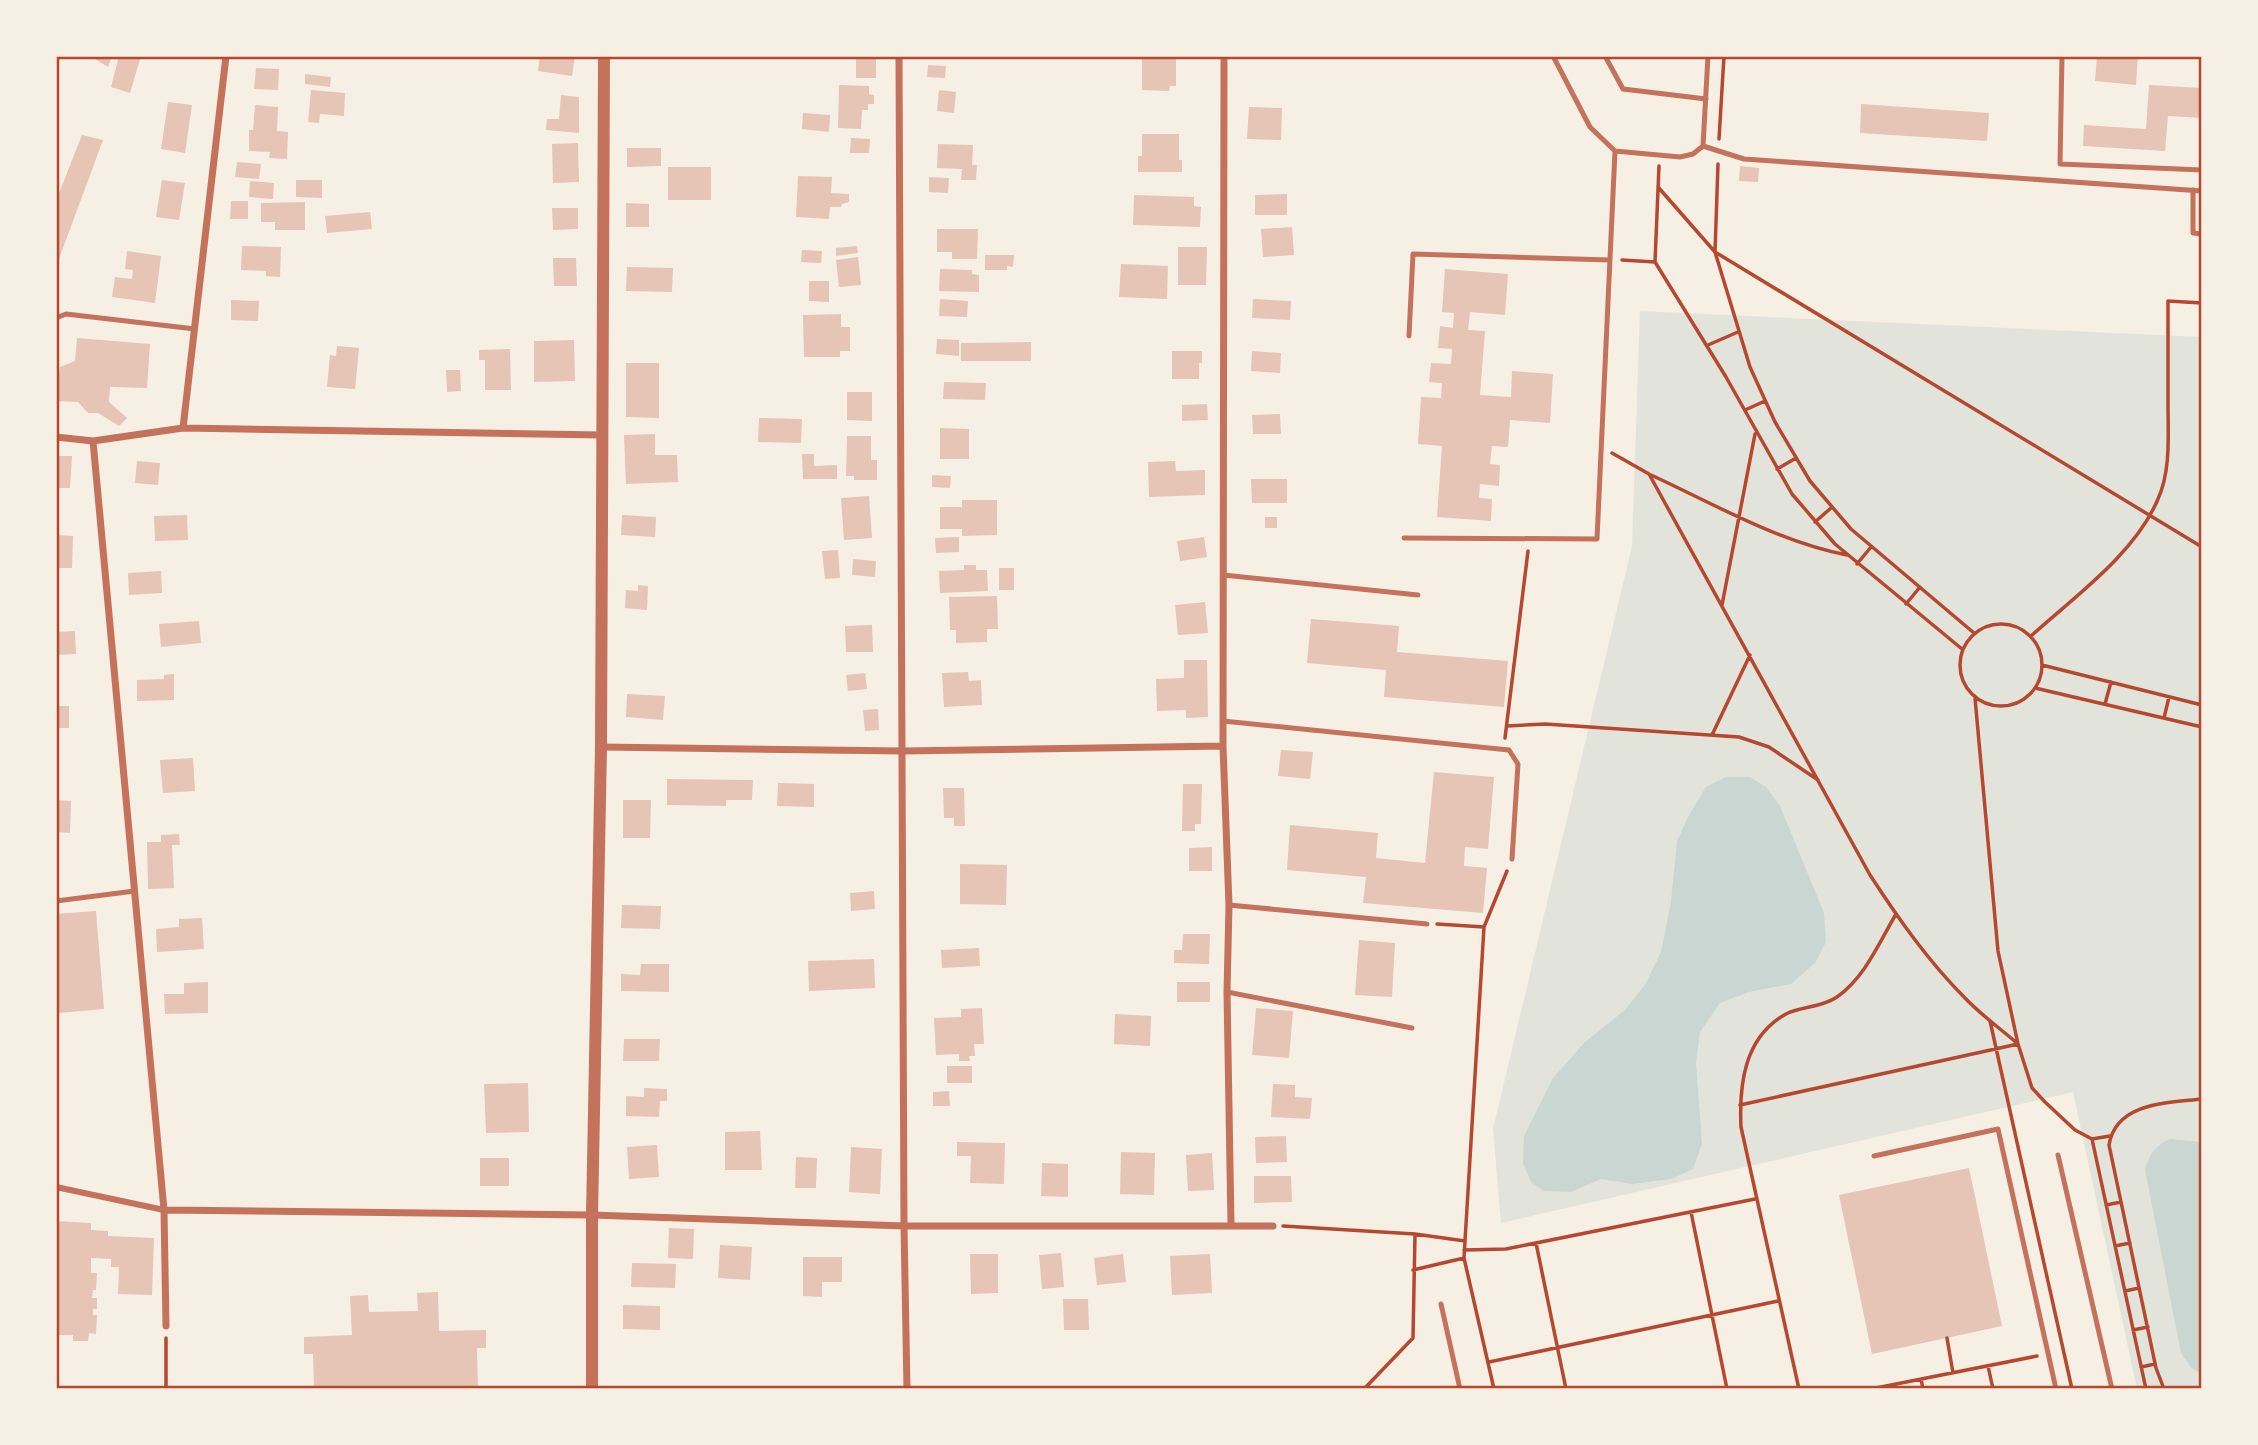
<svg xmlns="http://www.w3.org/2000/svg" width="2258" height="1445" font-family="Montserrat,sans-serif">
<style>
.green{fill:#e2e4dc}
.water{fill:#c9d6d2}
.building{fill:#e6c5b7}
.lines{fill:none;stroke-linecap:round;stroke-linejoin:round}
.path{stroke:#b5482f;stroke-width:3.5}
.service{stroke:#c5725c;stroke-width:5}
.pedestrian{stroke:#c5725c;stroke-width:6}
.minor{stroke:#c5725c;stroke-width:7}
.tertiary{stroke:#c5725c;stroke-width:12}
.neatline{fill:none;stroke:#b5482f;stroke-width:2.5}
</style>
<rect width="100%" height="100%" fill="#f6efe4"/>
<path class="green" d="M1640,311L2202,337V1389H2137L2073,1092L1501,1223L1493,1129L1632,546Z"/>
<path class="water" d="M1726,777H1750L1766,787L1780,806L1824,913L1826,942L1815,963L1791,984L1749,992L1720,1003L1700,1032L1696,1063L1702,1144L1693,1169L1671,1179L1632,1184L1601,1179L1571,1192L1544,1191L1531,1182L1523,1163L1524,1136L1553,1078L1585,1042L1626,1009L1646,983L1661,952L1671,902L1677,841L1689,815L1706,787Z
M2170,1139L2202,1142V1374L2191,1368L2181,1353L2145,1170C2150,1154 2154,1146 2170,1139Z"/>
<path class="building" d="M90,56H112L108,67Z
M119,56H141L130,93L111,87Z
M540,56H575L572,76L538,71Z
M856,56H876V78H856Z
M1142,56H1176V86H1170L1169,91L1142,90Z
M2097,56H2138L2136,85L2095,81Z
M928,65L946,66L945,78L927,77Z
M256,68L279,69L278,90L254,89Z
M305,74L331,77L330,87L305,84Z
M839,85L869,86V94L874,95V104H868V110H862L861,129L838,128Z
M2149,85L2202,88V118L2168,116L2165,151L2083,146L2084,125L2146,129Z
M311,90L345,93L344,116L320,114L319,123L308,122Z
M939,90L956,92L954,113L937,111Z
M561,95L579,97V133L546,130L547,119H559Z
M168,102L192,105L185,153L161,149Z
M1861,104L1989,113L1987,141L1860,133Z
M255,105L278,107L277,131L288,132L287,159L269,158L270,152L249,151V130H253Z
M1249,107L1282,108L1281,140L1247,139Z
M803,113L830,115L829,132L802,129Z
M1142,134H1179V160H1182V172H1138V156H1142Z
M82,135L103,140L56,267V201Z
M851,138L870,139L869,153H850Z
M578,143L579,182L553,183L552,144Z
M938,144L973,145L972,165H977L976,180H961L962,169L937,168Z
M627,148H661V166L627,167Z
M237,162L261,164L259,179L235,177Z
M1740,166L1759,168L1758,182L1739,181Z
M668,167H711V200H668Z
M798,176L832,177L831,193L849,194V202L842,204L841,207H830L829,219L796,217Z
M929,177L949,178L948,193L929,192Z
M162,180L185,183L179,220L156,217Z
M296,180H322V198L296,197Z
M250,181L274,183L273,199L249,197Z
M1287,194V215H1255V195Z
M1134,195L1194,197V206L1201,207L1200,227L1133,225Z
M231,201H248V219H230Z
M305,202V230H275V222H261V203Z
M626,203L649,204V227H626Z
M552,208H578V229L553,230Z
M370,212L372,229L327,233L325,216Z
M1292,227L1294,255L1263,257L1261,229Z
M937,229H978L977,259H952V252H937Z
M242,246L281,247L280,277L266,276V271L241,270Z
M857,246L858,253L836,256V248Z
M1178,247H1207L1206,285H1178Z
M802,250L822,251L821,263L801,262Z
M127,251L161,256L155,303L112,297L115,277L132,279L133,270L125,269Z
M985,255H1014L1013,267L1007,266V270H985Z
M858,257L861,285L839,287L836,260Z
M553,258H576L577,286H554Z
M1121,264L1168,266L1167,299L1119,297Z
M627,267L673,268L672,292L626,291Z
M940,269L972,270V274L979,275V292L939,291Z
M1445,269L1508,274L1505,315L1470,312L1468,330L1485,331L1480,395L1511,397L1512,371L1553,374L1550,423L1510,420L1508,447L1492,446L1490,464L1500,465L1499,486L1480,484L1479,498L1492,499L1491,521L1437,517L1442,446L1418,444L1421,397L1441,398L1442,383L1429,382L1431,363L1451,364L1452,349L1438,348L1440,326L1453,328L1454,313L1442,312Z
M809,281H829V302L809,301Z
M940,299L968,301L967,317L939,316Z
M1253,299L1291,301L1290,320L1252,318Z
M231,300L259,301L258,321L231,320Z
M841,314V327H850V351H840V357H804L803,315Z
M77,338L150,344L147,388L110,387L109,402L127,418L119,426L98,413H88L78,402L56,401L60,367L75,361Z
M937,339L959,340V356L936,354Z
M574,340L575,381L534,382V341Z
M1031,342V361H961V343Z
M337,346L359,348L355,389L327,387L330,355L336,356Z
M510,349L511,390H485V360H479V350Z
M1172,351H1202V363H1199V379H1172Z
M1252,351L1281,353L1280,373L1251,371Z
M626,363H659V418L626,417Z
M446,370H460L461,391L447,392Z
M944,382L986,383L985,400L943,399Z
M847,392H872V421L847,420Z
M1207,404L1208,420L1182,421V405Z
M1280,414L1281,434H1253L1252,415Z
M759,418L802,419L801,443L758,442Z
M940,428L969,429V459H940Z
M655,434V455H677L678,482L626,484L624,435Z
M847,436H871V460H877V480H854V476H846Z
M802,454H814V466L837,465V479H803Z
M56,456H72L70,488H56Z
M137,461L160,463L158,485L135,483Z
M1175,461L1176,471L1205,470V495L1149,497L1148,462Z
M932,475L951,476L950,488L932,487Z
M1251,479H1287V503H1252Z
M869,496L872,538L844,540L841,498Z
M962,500H997V535L962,536V529H940V507H962Z
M187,515L188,540L155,541L154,516Z
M622,515L656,517L655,537L621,535Z
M1265,517H1277V528H1265Z
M56,535L73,536L72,568H56Z
M959,537V552L936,553L935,538Z
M1204,537L1207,557L1180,561L1177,541Z
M838,550L840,578L825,579L822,551Z
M853,559L876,561L875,577L852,575Z
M964,565H976V570H987L988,591L940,593L939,571L964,570Z
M999,568H1014V590H999Z
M161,571L162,593L129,595L128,573Z
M638,585L648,586L647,610L625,608L626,590L638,591Z
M997,596L998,629H987V642L956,643V630H950L949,597Z
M1205,602L1208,633L1178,635L1175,605Z
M1311,619L1399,626L1397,652L1508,661L1504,707L1384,697L1386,670L1307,663Z
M199,621L201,643L161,647L159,624Z
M872,625L873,652H846L845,626Z
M75,631L76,654L56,655V632Z
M1184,660H1207L1208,717L1186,718V710L1157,711L1156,679L1184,678Z
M968,672L969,681L981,680L982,705L944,707L942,673Z
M865,673L867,689L848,691L846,675Z
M174,674V700L137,701V680L164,679V675Z
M627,694L665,696L663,720L626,717Z
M56,706H69V728H56Z
M878,709L879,730L865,731L863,710Z
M1281,750L1313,752L1310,779L1278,776Z
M193,758L195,791L163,793L160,760Z
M1434,772L1494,777L1488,849L1465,847L1464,866L1487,868L1483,913L1363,903L1366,877L1287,870L1290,825L1378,833L1376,858L1425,863Z
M667,779L753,780L752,800H726V806L667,805Z
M778,783L814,784V807L777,806Z
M1183,784H1202L1201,824H1195V831H1182Z
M943,788H964L965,826H954V818H944Z
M57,800L71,801L70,833L56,832Z
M623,800H651L650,838H623Z
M179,834L180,845H172L174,888L148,889L147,842H161V835Z
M1212,847V871H1189V848Z
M960,864L1007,865L1006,905L960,904Z
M874,891L875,909L851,911L850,893Z
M622,905L661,906L660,929L621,928Z
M96,911L104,1009L59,1013L56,983V914Z
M202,918L204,949L157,952L156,929L179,927V919Z
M1183,934H1210L1209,964L1174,963V950H1182Z
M1359,940L1395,943L1392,997L1355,995Z
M979,948L980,966L942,968L941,950Z
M874,959L875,988L809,991L808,961Z
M641,964H669V992L621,991V974L640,975Z
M208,982V1013L165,1014L164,994H184V983Z
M1177,982H1210V1002H1177Z
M982,1008L984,1044H974L975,1056H969L970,1061H959V1054L936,1055L934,1018L961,1017V1009Z
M1256,1008L1293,1011L1289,1058L1252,1055Z
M1115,1014L1151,1016L1150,1046L1114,1044Z
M624,1039H660L659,1061H623Z
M947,1066H972V1083H947Z
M528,1083L529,1132L486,1133L484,1084Z
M1273,1084L1295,1085V1097L1312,1098L1310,1119L1271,1117Z
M644,1088L667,1089V1101H660L659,1117L626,1116V1096L644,1097Z
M949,1091L950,1106H933V1092Z
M760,1131L762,1170H725V1132Z
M1286,1136L1287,1162L1256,1163L1255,1137Z
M957,1142L1005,1143L1004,1184L970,1183L971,1156H957Z
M657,1145L659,1177L629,1179L627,1147Z
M851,1147L882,1149L880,1194L849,1192Z
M1121,1152L1155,1153L1154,1195L1120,1194Z
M1212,1153L1214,1190L1188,1191L1186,1155Z
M796,1157L817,1158L816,1188H795Z
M480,1158H509V1186H480Z
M1042,1163L1068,1164V1197L1041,1196Z
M1969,1168L2002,1326L1872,1354L1839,1195Z
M1254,1176H1291L1292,1202L1254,1203Z
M56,1221L91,1223V1230L108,1231V1236L154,1238L152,1295L118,1294L119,1267H111V1259L91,1258V1273H97L96,1290H93L92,1298H97V1309H93V1315H97L96,1334L89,1333L88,1341H73V1335H59V1330H56Z
M669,1228L694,1229L693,1259L668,1258Z
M720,1245L752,1247L750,1280L718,1278Z
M1061,1253L1064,1287L1042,1289L1039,1255Z
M970,1254H998V1293L971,1294Z
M1123,1254L1126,1282L1097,1285L1094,1258Z
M1210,1254L1212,1293L1172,1295L1170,1256Z
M803,1257H842V1282H822V1297L803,1296Z
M632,1263L676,1264L675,1288L631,1287Z
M438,1292L439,1331L486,1330V1348H477L478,1389H314L313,1354H304V1337L352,1335L350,1296L368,1295L369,1312L418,1311L417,1293Z
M1063,1299H1088L1089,1330H1064Z
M623,1305L660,1306V1330L623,1329Z"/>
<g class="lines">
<path class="path" d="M1719,139L1724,56
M1718,164L1715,252L1750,367L1775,422L1810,481L1851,529L1974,633
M1658,187L1715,252L2202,547
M1622,260L1655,262L1726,377L1792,494L1835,544L1962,649
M1655,262L1659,166
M1708,345L1738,332
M1745,410L1765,401
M1612,453L1649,474L1870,875C1898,918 1928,961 1965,998C1981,1015 2001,1029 2018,1044
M1777,469L1796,458
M1651,475C1714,504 1779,542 1847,555
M1815,522L1831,508
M1857,564L1871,547
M1906,604L1920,587
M1722,605L1755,434
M1960 665a41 41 0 1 1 82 0a41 41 0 1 1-82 0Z
M2031,636C2074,597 2135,554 2158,499C2171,470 2168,435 2168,403C2168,369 2168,335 2168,301L2202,303
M2042,665L2202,705
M2035,688L2202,727
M1975,698L1998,951L2018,1044L2032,1088L2045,1102L2075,1130L2092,1139L2110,1136
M2105,704L2111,682
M2164,718L2169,697
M1507,726L1545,724L1739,737L1769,747L1818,780
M1712,735L1750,655
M1505,738L1528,551
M1437,924L1484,927
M1990,1021L2072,1389
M1740,1105L2018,1044
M2092,1139L2146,1389
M2106,1205L2121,1202
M1691,1212L1727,1389
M1283,1226L1415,1234L1465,1241L1464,1258L1494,1389
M1465,1241L1484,927L1507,871
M1536,1243L1566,1389
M2115,1246L2130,1243
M1464,1250L1506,1249L1755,1199
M1413,1270L1464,1258
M2125,1291L2139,1288
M2133,1330L2148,1327
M166,1338V1389
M1947,1338L1953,1373
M1489,1362L1778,1301
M1988,1366L1993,1389
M2141,1367L2155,1364
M1921,1379L1923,1389
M1364,1389L1413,1338L1415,1234
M1799,1389L1741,1127C1739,1085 1744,1037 1786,1014C1802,1006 1821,1008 1837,997C1865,977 1879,943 1896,914
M1871,1389L2037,1356
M2164,1389L2156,1368L2109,1145C2116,1102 2168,1103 2202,1099"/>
<path class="service" d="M1553,56L1590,127L1615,151L1680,157L1693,154L1703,146L1708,56
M1605,56L1623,89L1706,99
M2062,56L2060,164L2202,170
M1703,146L1744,159L2202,191
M2193,190V233L2202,234
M56,318L66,314L195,329
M1409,336L1413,254L1610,260
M1404,538L1597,539L1615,151
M1223,575L1418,595
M1223,721L1509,750L1518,764L1512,859
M56,901L135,891
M1229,905L1427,924
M1227,992L1412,1028
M2058,1155L2112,1389
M1874,1156L1998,1129L2056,1389
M1441,1304L1460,1389"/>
<path class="pedestrian" d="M56,1187L164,1210"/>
<path class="minor" d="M899,56L904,1226L907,1389
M1224,56L1223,746L1229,905L1227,992L1231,1224
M183,428L226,56
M56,437L93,441L183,428L602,435
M93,441L164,1210L166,1326
M601,747L903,751L1223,746
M164,1210L592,1215L904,1226H1273"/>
<path class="tertiary" d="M592,1389V1215L601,747L604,56"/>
</g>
<rect width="2258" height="1445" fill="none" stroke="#f6efe4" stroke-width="116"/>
<rect x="58" y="58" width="2142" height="1329" class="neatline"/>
</svg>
